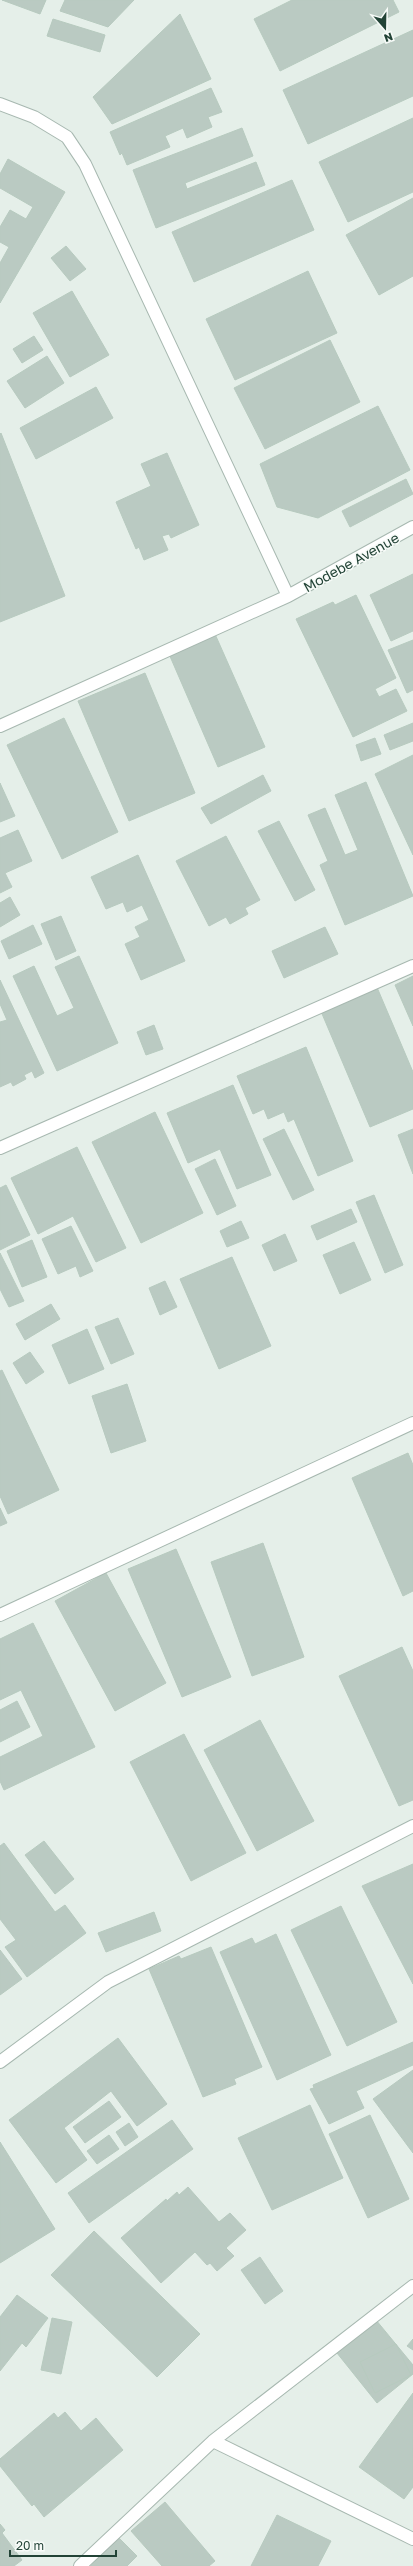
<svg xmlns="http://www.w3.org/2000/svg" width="413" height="2566" font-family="'Golos Text',sans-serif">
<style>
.building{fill:#bacac2;stroke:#b7cabf}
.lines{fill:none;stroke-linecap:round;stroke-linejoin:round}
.minor-casing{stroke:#a7b8b0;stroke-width:14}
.minor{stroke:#fff;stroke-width:12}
.labels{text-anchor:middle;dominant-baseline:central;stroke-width:3;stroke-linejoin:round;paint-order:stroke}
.street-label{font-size:14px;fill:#224336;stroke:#f7fbf8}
</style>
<rect width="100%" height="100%" fill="#e5efe9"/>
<path class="building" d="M2,0H46L40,14Z
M65,0H134L108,27L60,11Z
M292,0H393L399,12L280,71L254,19Z
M180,14L211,79L112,124L93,97Z
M53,19L105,35L100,52L47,36Z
M413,30V96L308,144L283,90Z
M211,88L222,112L208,117L212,127L187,138L183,128L165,136L170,147L127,165L122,153L120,155L110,132Z
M413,118V192L348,222L319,162Z
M242,128L253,156L185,183L187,189L256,162L265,185L156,228L133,170Z
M8,159L65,192L0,303V263L9,247L0,242V227L10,210L26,219L33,207L0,188V174Z
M292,180L314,230L194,282L172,232Z
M413,198V276L379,295L346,235Z
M66,246L86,269L70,281L51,258Z
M308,271L337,333L235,380L206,319Z
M72,291L109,355L70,377L33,313Z
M34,336L43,350L22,363L13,349Z
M330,340L360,402L265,449L234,388Z
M47,356L64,383L25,408L7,381Z
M96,387L113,418L36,459L20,428Z
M378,406L410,470L318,518L277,507L260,464Z
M1,433L65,596L0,622V434Z
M167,453L199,525L171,538L169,534L162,536L168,550L144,560L139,547L136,549L116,502L151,486L141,464Z
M406,479L413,494L350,527L342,511Z
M413,574V631L391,641L370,595Z
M356,595L396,678L375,689L379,697L396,689L407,711L353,737L296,619L333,602L335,605Z
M215,634L265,747L218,767L169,654Z
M413,640V690L407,693L388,650Z
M145,673L195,793L129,821L78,701Z
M64,718L118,832L62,859L7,745Z
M413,723V741L390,750L384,735Z
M375,738L381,754L361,761L356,745Z
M413,755V855L375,774Z
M263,775L271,791L211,824L201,808Z
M366,782L413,896L345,925L320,865L328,861L308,815L325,808L345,855L358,850L335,795Z
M0,783L15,816L0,822Z
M279,821L315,890L295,901L258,831Z
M18,830L32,861L5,873L12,887L0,893V838Z
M226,836L260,900L245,908L248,914L230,924L226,917L209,926L176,861Z
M138,855L185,961L141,980L125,944L140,937L135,927L149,920L142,905L127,912L123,902L106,909L91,877Z
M10,897L20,915L0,927V903Z
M61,916L76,951L56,960L41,924Z
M33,925L42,944L9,959L1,941Z
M325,927L338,954L284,978L272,951Z
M79,956L118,1043L57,1071L13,976L34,966L57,1016L74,1008L55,967Z
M413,976V1026L395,985Z
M0,980L44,1073L35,1078L32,1071L24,1075L26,1079L13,1086L11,1082L0,1087V1022L7,1020L0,1004Z
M376,985L413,1072V1109L370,1127L320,1009Z
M154,1025L163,1049L146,1055L137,1032Z
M306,1047L353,1161L318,1176L294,1119L288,1122L284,1112L268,1119L264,1109L253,1114L237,1076Z
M233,1085L271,1175L237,1189L220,1149L188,1163L167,1113Z
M155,1112L203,1213L141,1243L92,1142Z
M284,1129L314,1190L293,1200L263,1139Z
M413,1129V1174L398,1135Z
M77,1147L126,1248L96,1262L73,1216L38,1234L11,1178Z
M215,1159L236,1206L217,1215L195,1169Z
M6,1185L30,1235L0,1250V1188Z
M374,1195L403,1265L385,1273L356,1202Z
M351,1209L357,1222L317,1240L311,1226Z
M241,1221L249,1238L227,1247L220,1231Z
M71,1226L93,1271L80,1277L76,1266L58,1274L42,1239Z
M285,1234L297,1261L274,1271L262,1245Z
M32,1240L47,1277L22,1287L7,1251Z
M354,1242L371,1280L340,1294L323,1255Z
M0,1253L24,1301L9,1307L0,1289Z
M232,1257L271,1346L219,1369L180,1279Z
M165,1281L177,1307L160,1315L149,1288Z
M51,1304L60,1319L25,1340L16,1324Z
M118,1318L134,1354L111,1364L95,1327Z
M87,1329L104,1369L69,1384L52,1345Z
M30,1352L44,1372L26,1384L13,1363Z
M2,1370L59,1490L8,1514L0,1496V1371Z
M127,1384L146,1441L111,1453L92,1396Z
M408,1453L413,1465V1591L403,1596L352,1478Z
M0,1508L7,1523L0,1526Z
M263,1543L304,1657L252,1676L211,1562Z
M176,1549L231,1677L182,1697L128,1569Z
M106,1573L166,1683L115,1711L55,1601Z
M33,1623L95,1747L4,1790L0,1781V1757L43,1736L21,1690L0,1700V1639Z
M402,1647L413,1671V1800L399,1806L339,1676Z
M17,1701L30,1727L0,1742V1710Z
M260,1720L314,1821L257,1851L204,1750Z
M184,1734L246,1853L191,1881L130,1762Z
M44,1841L74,1879L55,1894L25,1855Z
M4,1843L55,1912L65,1905L86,1933L27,1977L5,1947L16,1940L0,1919V1846Z
M413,1864V1984L362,1886Z
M341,1906L397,2022L347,2046L291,1930Z
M154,1912L161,1931L106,1952L98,1933Z
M276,1934L331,2055L277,2080L220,1952L252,1938L255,1944Z
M211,1947L262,2067L234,2079L236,2084L203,2097L149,1969L179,1956L181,1959Z
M0,1950L22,1979L0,1995Z
M118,2038L167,2104L137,2126L111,2091L64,2128L87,2160L56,2183L9,2120Z
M413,2042V2065L356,2091L364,2108L329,2124L310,2089L314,2088L313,2085Z
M413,2070V2153L373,2099Z
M109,2101L121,2117L85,2143L73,2127Z
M310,2105L343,2178L272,2210L238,2138Z
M370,2115L409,2199L368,2218L329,2134Z
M172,2120L193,2149L89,2223L68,2193Z
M129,2123L138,2137L125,2146L116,2132Z
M109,2135L119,2149L97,2164L87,2151Z
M0,2142L55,2229L0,2263Z
M188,2187L219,2222L230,2213L246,2230L226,2248L234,2256L217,2271L210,2263L207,2265L195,2252L161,2283L121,2238L166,2199L167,2201L177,2192L179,2195Z
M94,2231L200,2334L157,2377L51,2275Z
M260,2257L283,2291L265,2304L241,2270Z
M17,2295L48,2318L26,2347L22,2343L0,2371V2317Z
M52,2318L72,2322L61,2374L41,2370Z
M376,2320L413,2365V2374L377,2403L337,2353Z
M413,2339V2350L407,2346Z
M396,2344L411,2375L375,2393L360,2362Z
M413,2393V2487L404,2499L359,2467Z
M65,2412L81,2431L96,2418L123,2450L44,2517L34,2504L32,2506L0,2466V2459L54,2413L58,2418Z
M165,2502L215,2561L209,2566H162L131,2531Z
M277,2515L331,2541L318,2566H251Z
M0,2524L5,2530L2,2533L22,2560L14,2566H0Z
M118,2537L137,2556L127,2566H91Z"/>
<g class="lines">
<g class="minor-casing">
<path id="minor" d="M0,104L34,117L67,137L85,164L288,596L0,726
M288,596L413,527
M0,1148L413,966
M0,1615L413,1423
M0,2062L108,1982L413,1826
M213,2441L413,2539
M80,2566L213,2441L413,2286"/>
</g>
<use href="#minor" class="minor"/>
</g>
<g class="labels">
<g class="street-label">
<text transform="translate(351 562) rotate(-29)">Modebe Avenue</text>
</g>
</g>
<g transform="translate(385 28) rotate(160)" stroke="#f7fbf8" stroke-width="3" paint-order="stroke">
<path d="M0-3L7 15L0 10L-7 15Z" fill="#224336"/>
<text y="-6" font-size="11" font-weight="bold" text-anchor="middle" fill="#224336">N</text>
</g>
<path d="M10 2550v6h106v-6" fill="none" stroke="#224336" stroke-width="2"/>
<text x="16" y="2550" font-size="12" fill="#224336" stroke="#f7fbf8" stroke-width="3" paint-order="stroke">20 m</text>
</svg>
